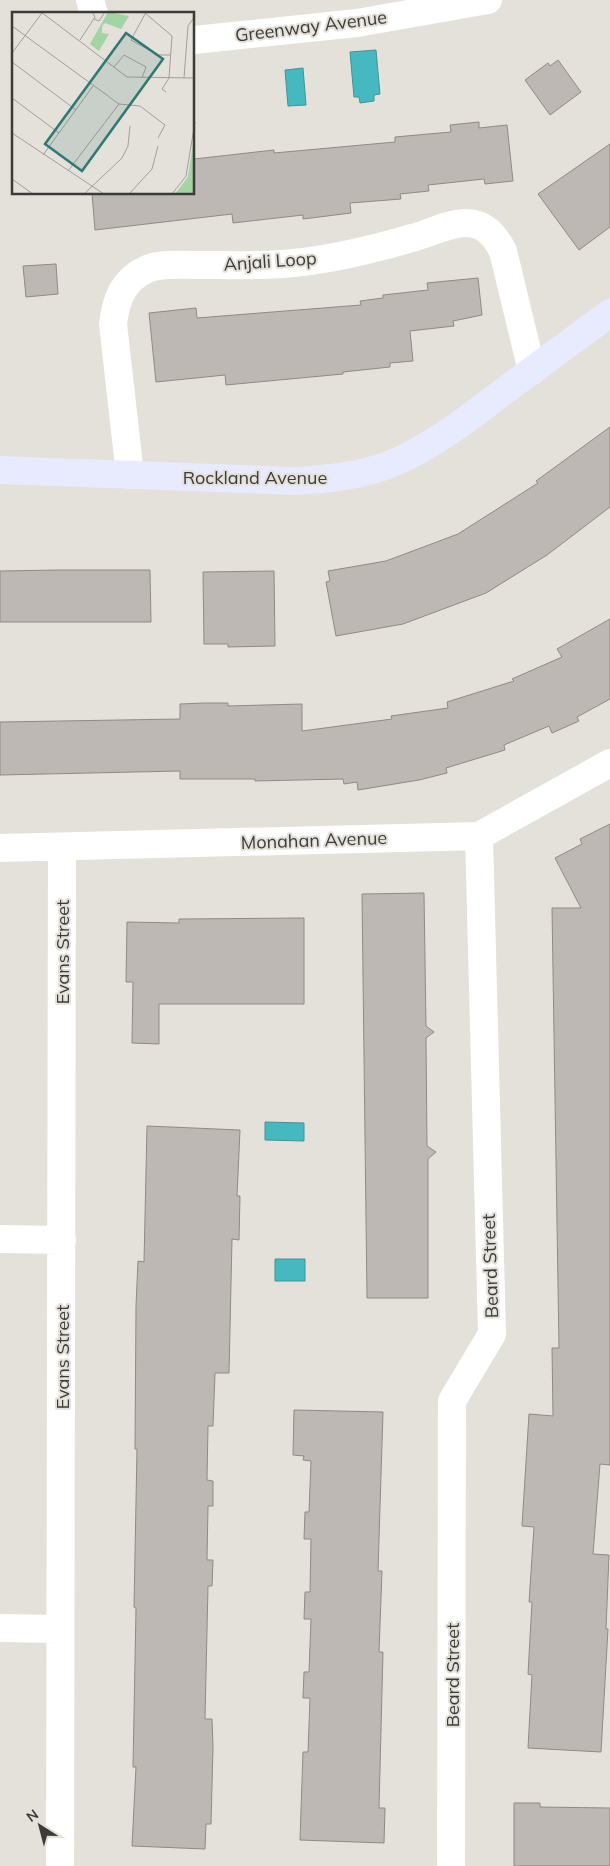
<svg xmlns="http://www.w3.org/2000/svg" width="610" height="1866" font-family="Mulish,sans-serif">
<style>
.water{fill:#45b9bf;stroke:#429396}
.building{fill:#bdb8b3;stroke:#8f8a85}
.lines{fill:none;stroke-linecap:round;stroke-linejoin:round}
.street{stroke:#fff;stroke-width:28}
.secondary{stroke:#e8eafe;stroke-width:28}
.labels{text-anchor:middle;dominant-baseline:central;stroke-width:4;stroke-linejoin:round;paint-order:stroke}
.street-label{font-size:18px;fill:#3c3b38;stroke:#e4e0da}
.inset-road{fill:none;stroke:#a19e99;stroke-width:1}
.view{fill:#2f7873;fill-opacity:0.15;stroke:#2f7873;stroke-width:2.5}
.inset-edge{fill:none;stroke:#3c3b38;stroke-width:2.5}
</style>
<rect width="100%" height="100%" fill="#e4e0da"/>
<path class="water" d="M376,50L380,94L374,95V101L360,103L359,97H354L350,52Z
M303,68L306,105L288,106L285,70Z
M265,1122L304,1123V1141L265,1140Z
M275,1259H305V1281H275Z"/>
<path class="building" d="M558,60L581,92L550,115L525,80L548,63L550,66Z
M479,122V128L507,125L513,181L485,184L484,179L428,185L429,191L400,194L401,199L350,203L351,213L303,219V215L233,223L232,214L95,230L92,194H194V159L274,150V153L395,142V137L451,132L450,125Z
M610,144V227L579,250L538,194Z
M56,264L58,294L26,297L23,266Z
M478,278L482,315L453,321L454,326L410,331L413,361L390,363V367L343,372V374L226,385L225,375L156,382L149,313L196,308L197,318L361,305L360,301L383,298V295L428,290L427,283Z
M610,427V507L547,555L486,593L403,624L336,636L326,582L330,581L328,571L386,561L458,534L538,483L536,481Z
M58,570H150L151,622H0V571Z
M274,571L275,646L228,647V644H204L203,572Z
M610,619V699L577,717L579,721L552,733L549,726L504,745L505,750L446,768L447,773L419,780L358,790L357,782L344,784L343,779L255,781V779H180V771L0,775V722L180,719V704L204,703H228V706L302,704V731L392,719L391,716L448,708L447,702L514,681L512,679L562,657L557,649Z
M610,824V1465L600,1464L593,1554L609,1555L606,1629H608L601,1752L528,1748L532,1675L528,1674L532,1602H529L534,1527L522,1526L529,1414L553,1416L552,1348H559L552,908H581L555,858L582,844L580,839Z
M424,893L426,1026L434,1032L426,1038L427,1146L436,1152L428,1159V1298H367L362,894Z
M304,918V1004H159V1044L132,1043L133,982H126L127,922L179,923V919Z
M147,1126L240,1130L237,1196H240L239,1240L232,1239L229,1373H215L213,1426H208L207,1480L213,1481V1506H208L207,1560H213L212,1586H208L205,1719H212L213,1747L211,1824H206L205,1849L132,1846L136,1767H133L136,1608L134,1607L137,1449H135L136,1306L138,1261L144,1262Z
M294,1410L383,1412L378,1571H382L379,1652H383L379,1808H385L384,1843L300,1840L303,1752H308L310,1698H303L304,1672H309L311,1619H304L305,1592H310L311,1539H304L305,1512H309L311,1461L303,1460L304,1456L293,1455Z
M514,1803H540V1807L610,1808V1866H514Z"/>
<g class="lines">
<path class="street" d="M90,0L94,14
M194,40L357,23L488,0
M130,475L113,324C116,299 123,280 147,269C161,263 180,265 196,265C224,265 254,266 283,264C325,261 371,250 412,238C430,233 449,223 467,223C486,224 495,236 503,251L532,371
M0,848L479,836L610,763
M0,1239L62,1240
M0,1628L60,1629
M60,1866L62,847
M451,1866L452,1401L492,1334L479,836"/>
<path class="secondary" d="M0,470L295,481C327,479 359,476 388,465C429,449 466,420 500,394C537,367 573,340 610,313"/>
</g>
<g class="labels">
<g class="street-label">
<text transform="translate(311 26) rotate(-7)">Greenway Avenue</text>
<text transform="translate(270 261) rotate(-4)">Anjali Loop</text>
<text x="255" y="477">Rockland Avenue</text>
<text transform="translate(314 840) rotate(-2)">Monahan Avenue</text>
<text transform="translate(62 952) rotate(-90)">Evans Street</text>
<text transform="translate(490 1266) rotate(-92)">Beard Street</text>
<text transform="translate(62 1357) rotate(-90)">Evans Street</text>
<text transform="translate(452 1675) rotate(-90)">Beard Street</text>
</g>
</g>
<g transform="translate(12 12)">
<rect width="182" height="182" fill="#e4e0da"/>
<path d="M96,0L117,4L109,17L93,11L90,14V21L97,22L87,39L78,32ZM182,126V182H163L176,165Z" fill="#a2d5a3"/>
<path class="inset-road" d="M29,0L115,65L183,66M133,1L160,24L157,66L150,77L154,80M133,2L119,28L146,43H159M82,7L87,9L93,0M0,14L107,92L128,94L153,113L146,126M68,28L83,5L80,0M0,41L30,1M0,50L64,98M102,55L112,43L134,55L130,66M172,66L176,14L183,4M0,86L47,121M0,121L92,182M31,143L81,74M56,159L107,92M0,167L21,182M72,182L110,146L116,134L118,114M117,182L140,157L146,134M160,182L174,164L183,110"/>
<path class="view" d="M114,21L151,47L70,159L33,132Z"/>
<rect width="182" height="182" class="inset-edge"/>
</g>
<g transform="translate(40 1826) rotate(324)" stroke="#e4e0da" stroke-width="4" paint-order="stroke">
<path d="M0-4L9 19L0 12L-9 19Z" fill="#3c3b38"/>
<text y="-8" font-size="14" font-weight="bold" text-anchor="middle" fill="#3c3b38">N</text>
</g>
</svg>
